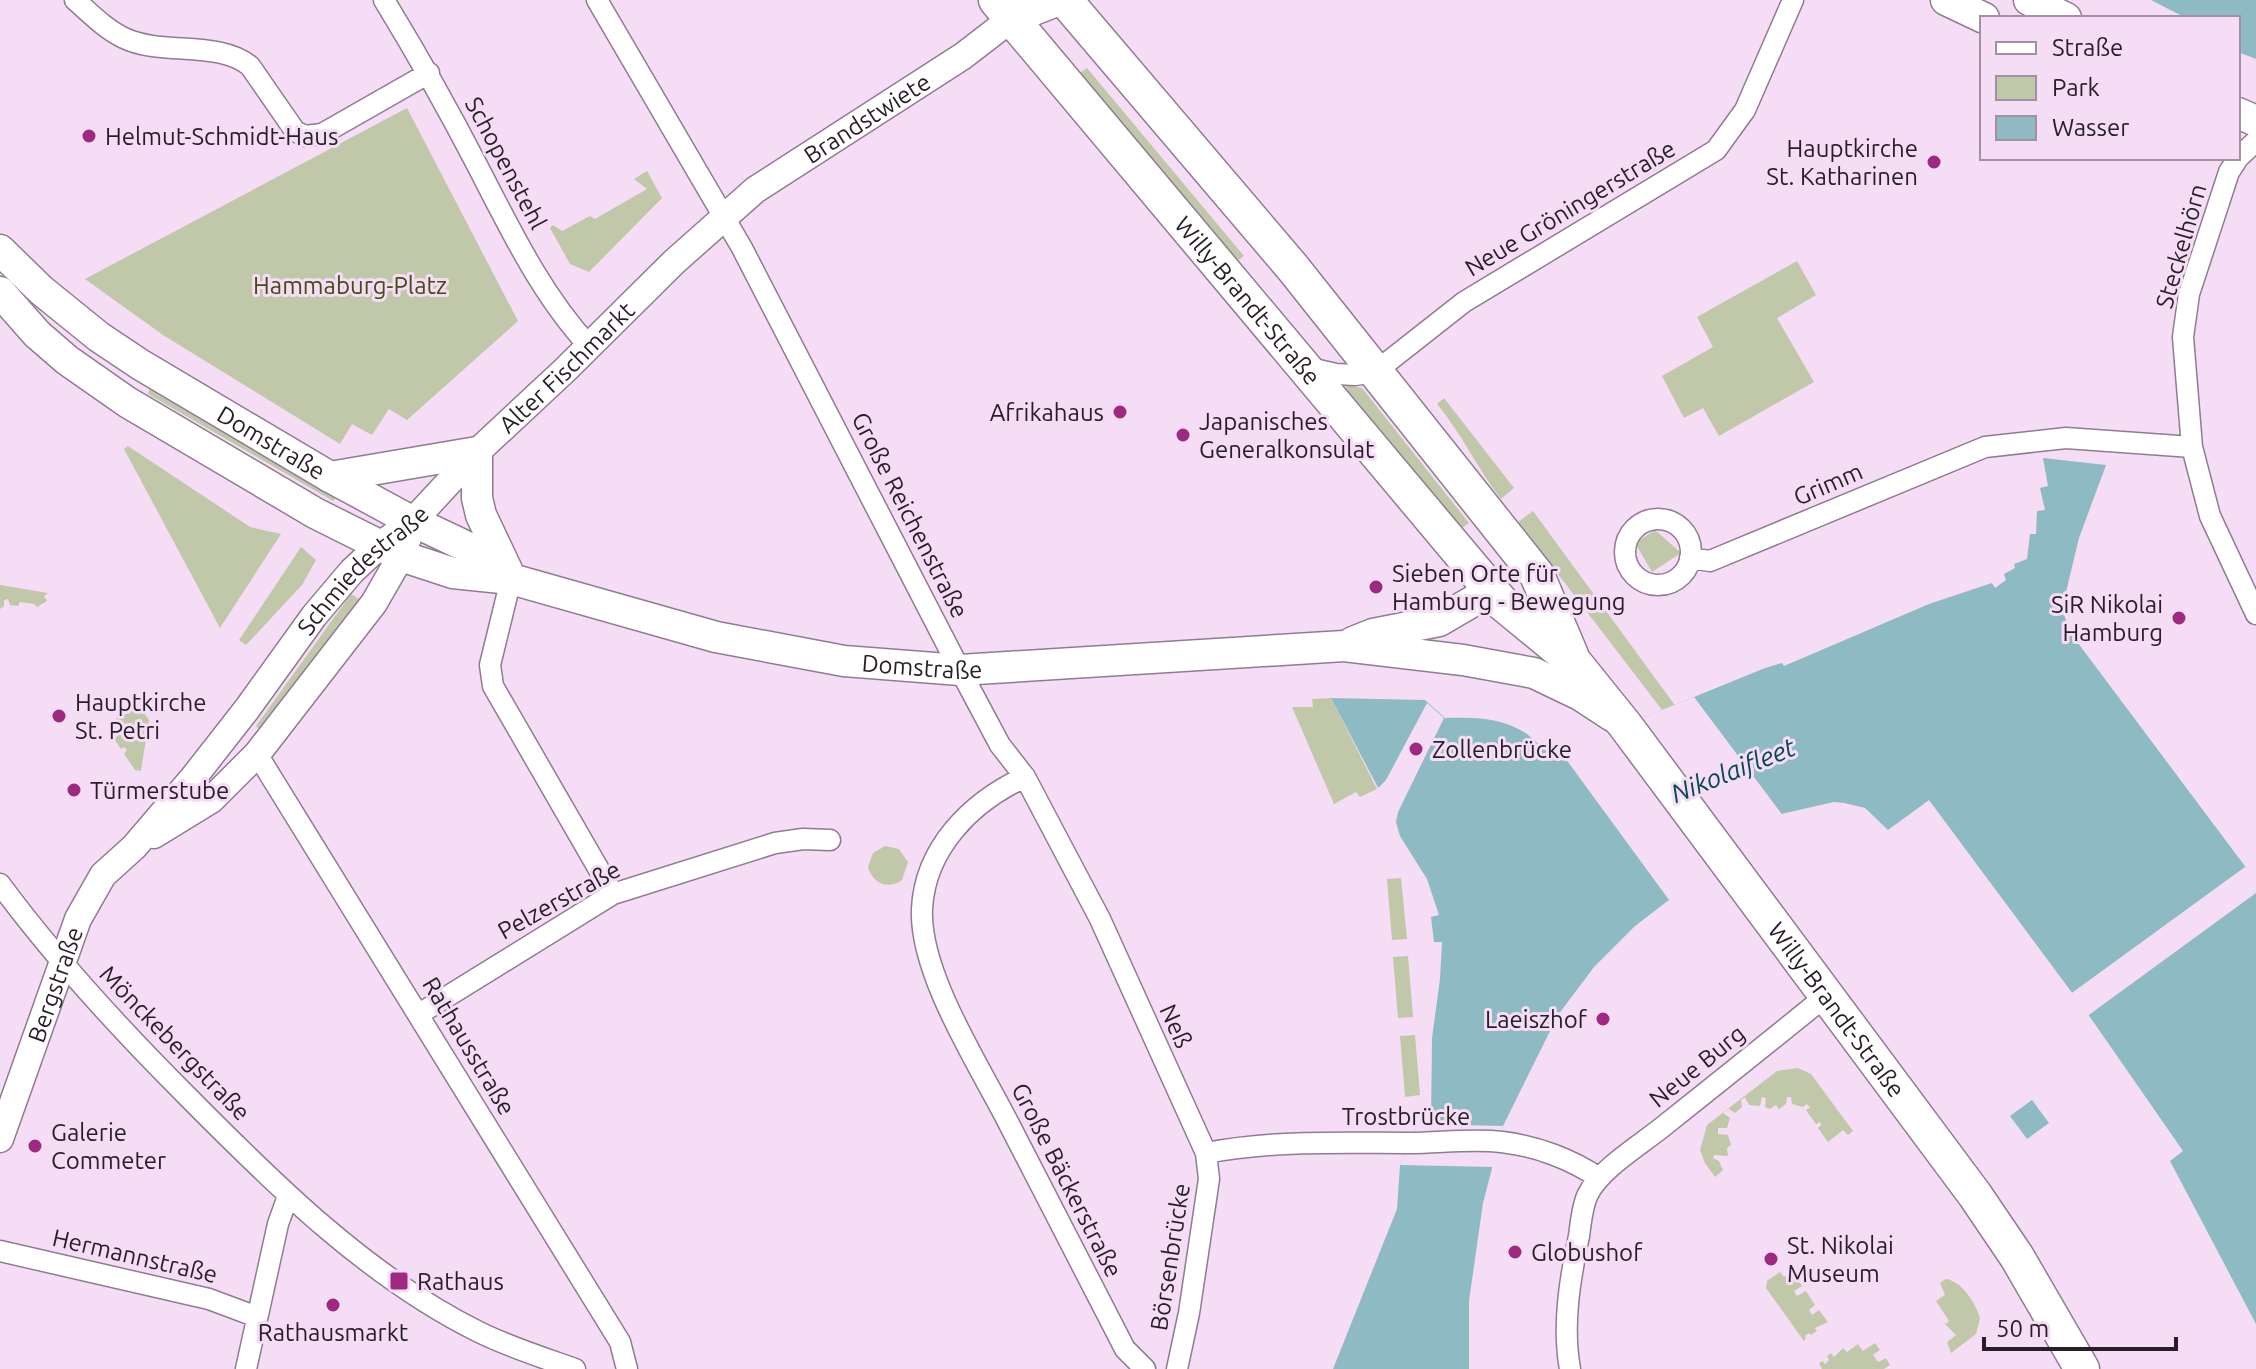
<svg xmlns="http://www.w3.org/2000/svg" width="2256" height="1369" font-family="Ubuntu,sans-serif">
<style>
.green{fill:#c1c8a9}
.water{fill:#8ebac4}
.pier{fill:#f4ddf5}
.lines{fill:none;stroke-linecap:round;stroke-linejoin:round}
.minor-casing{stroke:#907c92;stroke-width:23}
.tertiary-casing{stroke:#907c92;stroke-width:29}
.secondary-casing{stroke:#907c92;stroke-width:33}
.primary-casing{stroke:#907c92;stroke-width:37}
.minor{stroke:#fff;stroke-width:20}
.tertiary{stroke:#fff;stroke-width:26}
.secondary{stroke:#fff;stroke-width:30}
.primary{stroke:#fff;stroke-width:34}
.poi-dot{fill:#9f2981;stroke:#f4ddf5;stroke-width:3}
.labels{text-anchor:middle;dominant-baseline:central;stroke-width:6;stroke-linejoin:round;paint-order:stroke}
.street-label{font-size:24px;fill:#271e27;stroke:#f4ddf5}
.poi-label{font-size:24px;fill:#271e27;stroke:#f4ddf5;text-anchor:start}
.park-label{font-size:24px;fill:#434c13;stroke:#f4ddf5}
.water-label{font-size:26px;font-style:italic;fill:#054854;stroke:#f4ddf5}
</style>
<rect width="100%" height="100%" fill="#f4ddf5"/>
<path class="green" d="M1087,68L1244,256L1239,260L1226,249L1080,73Z
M407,108L518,321L407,420L389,409L372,435L352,424L340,444L163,335L85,279Z
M647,171L662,198L589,272L570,264L550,228L553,225L562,231L590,216L595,219L647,189L634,179Z
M1797,261L1816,295L1777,318L1814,382L1719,436L1703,408L1684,418L1662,376L1713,347L1697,317Z
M1349,385L1362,388L1469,523L1462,528L1344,388Z
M150,386L338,495L333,501L148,394Z
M1444,398L1514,488L1501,499C1477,468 1462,434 1437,404Z
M128,446L250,527L281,534L220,628L124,449Z
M1533,511L1682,715L1672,723L1518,522Z
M1655,530L1681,553L1652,572L1635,543Z
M301,547L316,560L302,585L246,645L239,640Z
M0,585L48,593L44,596L47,601L37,607L34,604L20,602L18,606L10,605L8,599L4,600V606L0,609Z
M351,594L359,599L260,730L256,726Z
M1331,698L1377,789L1360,797L1356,792L1334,804L1292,707H1313L1312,699Z
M137,703L149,720L141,771L135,770L124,754L127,750L124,747L121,749L114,739L121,733L122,728L116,718L126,711L128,714L131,712L129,709Z
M885,846L899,849L908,862L902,880C888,890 873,884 868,867L873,853Z
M1401,878L1407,939L1392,940L1387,879Z
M1408,956L1413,1017L1398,1018L1393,957Z
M1415,1035L1420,1095L1405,1097L1400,1036Z
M1798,1068L1811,1074L1853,1131L1848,1135L1843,1130L1828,1142L1818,1128L1821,1125L1820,1122L1816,1124L1806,1110L1810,1108L1807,1104L1803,1107L1792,1104L1791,1097H1787L1786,1104L1779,1109L1776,1105L1770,1109L1765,1107L1766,1098L1762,1097L1760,1106L1749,1105L1745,1097L1741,1100L1742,1107L1735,1113L1729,1109L1723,1113L1730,1118L1727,1128H1718V1134L1728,1135L1731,1145L1727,1148L1728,1156L1714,1155L1713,1158L1719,1161L1723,1170L1715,1177L1705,1163L1700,1150L1707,1125L1777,1071Z
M1780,1272L1784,1277L1792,1272L1802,1286L1794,1291L1797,1296L1806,1291L1815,1305L1809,1310L1812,1315L1819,1310L1828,1322L1815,1328L1817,1331L1811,1335L1809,1333L1805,1336L1806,1338L1804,1341L1766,1288L1767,1281Z
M1946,1279C1962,1281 1976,1304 1980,1318L1976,1334L1951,1353L1947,1342L1956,1335L1943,1322L1946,1324L1949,1321L1936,1301L1945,1295L1940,1283Z
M1875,1343L1880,1350L1873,1355L1878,1362L1886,1358L1890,1365L1884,1369H1822L1819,1363L1823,1361L1825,1364L1829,1360L1827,1356L1831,1353L1834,1357L1843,1348L1847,1352L1858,1344L1863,1351Z"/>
<path class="water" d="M2151,0H2256V59L2238,52V18H2186Z
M2043,458L2106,465L2079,538L2066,592L2059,597L2069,631L2256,881V1324L2170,1161L2183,1151L2090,1017L1929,800L1888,830L1865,808L1844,803L1834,802L1781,814L1635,926L1594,967L1558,1015L1503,1126L1483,1203L1469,1301V1369H1333L1397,1209L1400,1165L1418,1124H1431L1432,1038L1440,979L1442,942H1434L1431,917L1439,915L1427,879L1400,836L1396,822L1331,698L1425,700L1445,718C1474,717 1502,717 1527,734C1536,741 1543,749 1552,755L1765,668L1782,663L1784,666L1929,604L1992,583L1995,588L2006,580L2004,574L2015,568L2014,564L2027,559L2030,534H2036L2037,511L2045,510L2040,488L2048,486Z
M2032,1100L2049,1123L2027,1139L2010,1116Z"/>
<path class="pier" d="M1694,697L1784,817L1672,904L1560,751Z
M1427,703L1444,718L1398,812L1396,822L1377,789L1386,780Z
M2249,864L2256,874V893L2086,1017L2069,995Z
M1418,1124L1503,1126L1493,1167L1400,1165Z"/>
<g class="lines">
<g class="minor-casing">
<path id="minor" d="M75,0C90,13 105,29 124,38C161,56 219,40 250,66L295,131L305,136L322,134L429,73
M384,0C417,54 448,109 477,165C509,227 541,294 589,346
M597,0L742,248L960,670L1000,745L1025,777L1100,919L1206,1153L1209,1179L1189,1313L1177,1369
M2238,158L2229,172L2189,294L2183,337L2192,447L2210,516L2256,614
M2238,158L2256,141
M1305,367L1336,374L1355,375L1375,372L1464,302L1716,150L1745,110L1793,0
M1625 552a33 33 0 1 1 66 0a33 33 0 1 1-66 0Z
M1690,558L1710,561L1985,447L2066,438L2192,447
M511,579L490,665L493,686L613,894
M257,754L620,1342L627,1369
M1025,777C971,802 925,848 922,909C919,973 979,1065 1008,1122C1047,1198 1086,1274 1125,1349L1145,1369
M0,884C56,960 121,1030 188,1097C274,1184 369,1278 479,1332C509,1347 544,1358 575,1369
M419,1014L613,894L775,843L803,839L830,840
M1206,1153C1274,1140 1341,1143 1409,1143C1440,1143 1472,1138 1502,1142C1536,1146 1571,1159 1599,1178
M0,1251L209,1299L257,1317
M246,1369L278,1224L288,1196
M1570,1369C1562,1325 1570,1279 1579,1236C1581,1222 1582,1206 1588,1194C1601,1168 1642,1144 1665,1125C1719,1082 1773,1039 1827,995"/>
</g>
<g class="tertiary-casing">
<g id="tertiary">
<path d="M154,835L211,800L257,754L374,603L401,556L408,538"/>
<path id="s1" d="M0,1139L78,919L103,875L134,847L193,778L247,709L314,616L352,571L379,546L413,521L477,452L565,370L674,262L755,190L963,56L1011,19"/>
</g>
</g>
<g class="secondary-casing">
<g id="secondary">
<path d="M1946,0L1984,18"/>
<path d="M2029,0L2066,18"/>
<path d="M1011,19L1059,0"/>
<path d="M2238,113L2256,121"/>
<path id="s2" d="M0,250L41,290L99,337L141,365L330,477L402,516L482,554L511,579"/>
<path id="s3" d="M0,292L37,334L67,360L127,402L315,513L401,556L453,573L511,579L716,637L844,661L960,670L1344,646L1463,660L1534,673L1580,695L1612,716"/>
<path d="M330,477L477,452V498L481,515L507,570"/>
<path d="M1353,642L1373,634L1439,621L1492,590"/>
</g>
</g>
<g class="primary-casing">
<g id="primary">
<path id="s4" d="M996,0L1502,603L1575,663L1625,725L1975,1195L2017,1257L2082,1369"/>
<path d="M1065,0L1293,268L1537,575L1571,655"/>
</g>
</g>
<use href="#minor" class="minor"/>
<use href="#tertiary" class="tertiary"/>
<use href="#secondary" class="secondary"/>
<use href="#primary" class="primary"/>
</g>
<g class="poi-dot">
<circle cx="89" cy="136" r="8"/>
<circle cx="1934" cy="162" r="8"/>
<circle cx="1120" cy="412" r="8"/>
<circle cx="1183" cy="435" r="8"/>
<circle cx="1376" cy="587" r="8"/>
<circle cx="2179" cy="618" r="8"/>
<circle cx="59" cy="716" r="8"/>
<circle cx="1416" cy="749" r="8"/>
<circle cx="74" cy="790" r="8"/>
<circle cx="1603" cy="1019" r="8"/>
<circle cx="35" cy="1146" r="8"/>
<circle cx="1515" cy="1252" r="8"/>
<circle cx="1771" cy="1259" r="8"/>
<rect x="389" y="1271" width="20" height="20" rx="4"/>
<circle cx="333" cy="1305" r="8"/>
</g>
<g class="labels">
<g class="street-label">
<text stroke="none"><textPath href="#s1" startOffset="1366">Brandstwiete</textPath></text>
<text transform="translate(506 163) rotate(62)">Schopenstehl</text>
<text transform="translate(1570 208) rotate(-31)">Neue Gröningerstraße</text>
<text transform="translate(2181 246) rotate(-74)">Steckelhörn</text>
<text stroke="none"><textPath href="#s4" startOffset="392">Willy-Brandt-Straße</textPath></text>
<text stroke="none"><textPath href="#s1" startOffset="974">Alter Fischmarkt</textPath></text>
<text stroke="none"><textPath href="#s2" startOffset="334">Domstraße</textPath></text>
<text transform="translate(1828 484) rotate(-23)">Grimm</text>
<text transform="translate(910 515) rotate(63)">Große Reichenstraße</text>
<text stroke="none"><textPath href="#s1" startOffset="686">Schmiedestraße</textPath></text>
<text stroke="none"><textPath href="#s3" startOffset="1018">Domstraße</textPath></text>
<text transform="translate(559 900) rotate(-29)">Pelzerstraße</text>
<text stroke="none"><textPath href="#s1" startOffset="164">Bergstraße</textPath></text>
<text stroke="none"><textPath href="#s4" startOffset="1316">Willy-Brandt-Straße</textPath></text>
<text transform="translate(1176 1026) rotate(66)">Neß</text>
<text transform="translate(175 1043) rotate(46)">Mönckebergstraße</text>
<text transform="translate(469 1046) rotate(59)">Rathausstraße</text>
<text transform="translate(1697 1066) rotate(-39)">Neue Burg</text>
<text x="1406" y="1116">Trostbrücke</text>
<text transform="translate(1067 1180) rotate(63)">Große Bäckerstraße</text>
<text transform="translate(135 1256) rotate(13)">Hermannstraße</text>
<text transform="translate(1170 1257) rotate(-81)">Börsenbrücke</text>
</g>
<g class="poi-label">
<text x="105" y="136">Helmut-Schmidt-Haus</text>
<text x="1918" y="148" text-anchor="end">Hauptkirche<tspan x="1918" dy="28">St. Katharinen</tspan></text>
<text x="1104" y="412" text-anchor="end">Afrikahaus</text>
<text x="1199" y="421">Japanisches<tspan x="1199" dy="28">Generalkonsulat</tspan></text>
<text x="1392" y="573">Sieben Orte für<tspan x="1392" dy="28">Hamburg - Bewegung</tspan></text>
<text x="2163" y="604" text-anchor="end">SiR Nikolai<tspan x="2163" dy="28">Hamburg</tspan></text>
<text x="75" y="702">Hauptkirche<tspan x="75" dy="28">St. Petri</tspan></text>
<text x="1432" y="749">Zollenbrücke</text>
<text x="90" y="790">Türmerstube</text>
<text x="1587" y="1019" text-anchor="end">Laeiszhof</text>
<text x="51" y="1132">Galerie<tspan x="51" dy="28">Commeter</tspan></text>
<text x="1787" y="1245">St. Nikolai<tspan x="1787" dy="28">Museum</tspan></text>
<text x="1531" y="1252">Globushof</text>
<text x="417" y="1281">Rathaus</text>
<text x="333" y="1332" text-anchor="middle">Rathausmarkt</text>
</g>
<g class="park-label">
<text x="350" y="285">Hammaburg-Platz</text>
</g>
<g class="water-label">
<text transform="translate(1733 770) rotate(-22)">Nikolaifleet</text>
</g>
</g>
<rect x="1980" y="16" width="260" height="144" fill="#f4ddf5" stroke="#a291a3" stroke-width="2"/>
<rect x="1996" y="42" width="40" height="12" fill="#ffffff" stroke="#a291a3" stroke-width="2"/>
<text x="2052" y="56" font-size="24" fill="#271e27">Straße</text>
<rect x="1996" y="76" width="40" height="24" fill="#c1c8a9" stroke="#a291a3" stroke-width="2"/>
<text x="2052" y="96" font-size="24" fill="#271e27">Park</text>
<rect x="1996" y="116" width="40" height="24" fill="#8ebac4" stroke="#a291a3" stroke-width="2"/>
<text x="2052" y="136" font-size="24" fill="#271e27">Wasser</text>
<path d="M1984 1337v12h192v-12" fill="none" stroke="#271e27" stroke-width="4"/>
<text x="1996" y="1337" font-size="24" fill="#271e27" stroke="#f4ddf5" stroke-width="6" paint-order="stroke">50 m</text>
</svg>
